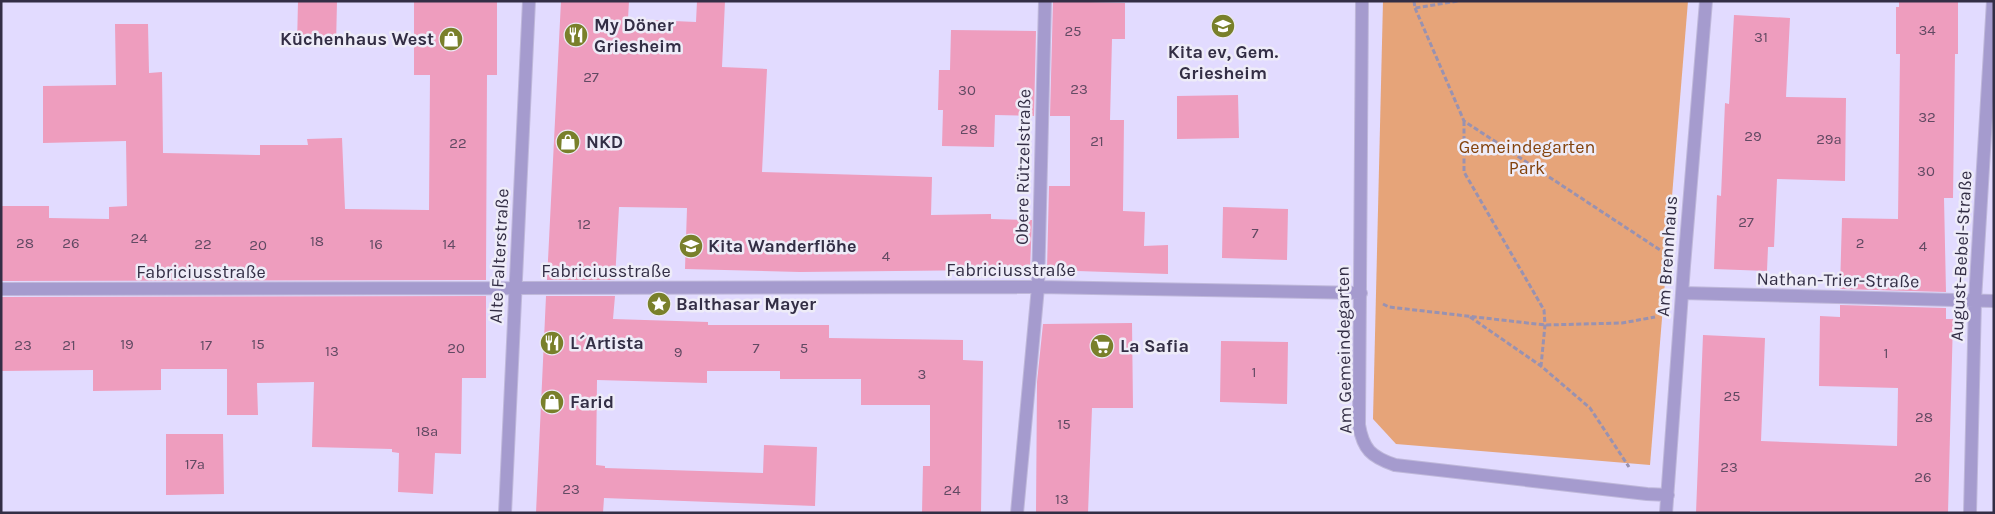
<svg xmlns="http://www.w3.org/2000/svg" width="1995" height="514" font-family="Karla,sans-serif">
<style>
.green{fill:#e6a479}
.building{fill:#ee9dbe}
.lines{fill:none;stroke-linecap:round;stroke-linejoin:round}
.minor-casing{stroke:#bfb8da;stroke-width:14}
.path{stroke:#9992b1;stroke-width:3;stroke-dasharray:5 2.5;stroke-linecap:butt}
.minor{stroke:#a59bce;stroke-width:12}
.labels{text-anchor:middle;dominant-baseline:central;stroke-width:5;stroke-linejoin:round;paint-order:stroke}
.number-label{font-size:15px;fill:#624a63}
.poi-label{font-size:18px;font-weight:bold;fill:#332e45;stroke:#eeecf8;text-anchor:start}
.park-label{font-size:18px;fill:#83420c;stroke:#eeecf8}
.street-label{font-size:18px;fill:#332e45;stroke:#eeecf8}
</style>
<rect width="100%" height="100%" fill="#e2dbff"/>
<path class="green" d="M1383,1H1688L1650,465L1396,444L1373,419Z"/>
<path class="building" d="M298,1H337L336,46H297Z
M414,1H497V75H487L486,280L1,281V206H49V218L109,219V207L127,206L126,141L43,143V86L116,85L115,24H148L149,73L162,72L163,153L260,155V145H308L307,139L342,138L345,209L429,210L430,75H414Z
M561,1H629L628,19L696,22L697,1H725L722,67L767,69L762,172L932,177L931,215L991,214V219L1032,220L1030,270L991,269V270L800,272L685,269L687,208L619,207L615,280H547Z
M1053,1L1125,3V39H1112L1110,120H1124L1123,211L1145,212L1144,246L1168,245V274L1047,270L1049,186H1070V116H1050Z
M1899,1H1958V54H1955L1953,198H1944L1946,292L1840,289L1842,218L1898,219L1900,54H1896V7H1899Z
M1734,15L1790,18L1786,97L1846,98L1845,181L1777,179L1774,247H1768L1767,271L1714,269L1717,195L1721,196L1725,103L1729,104Z
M951,30L1036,31L1034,116L995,115L994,147L942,146L943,110H938L939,70H950Z
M1238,95L1239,138L1177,139V96Z
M1223,207L1288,209L1287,260L1222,258Z
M486,296V378H462L461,454L435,453L433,494L398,492L399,453L392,452V449L312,447L314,382L257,383L258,415H227V369H161V390L93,391V370L1,371V297Z
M546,296H615L613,319L708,322V325H829V338L963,340V360L983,361L981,513H922L923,466H930V405H861V379H780V371H707V383L597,380L596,465L605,466V468L763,473L764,445L817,447L815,506L604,498L603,513H536Z
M1840,305L1946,308V319H1953L1948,513L1750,511V513H1696L1703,335L1765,338L1761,441L1897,446L1898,388L1819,386L1820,316L1840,317Z
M1132,323L1133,408H1092L1088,513H1036L1037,382L1043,324Z
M1221,341L1288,342L1287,404L1220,402Z
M166,434H223L224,494L166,495Z"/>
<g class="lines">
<g class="minor-casing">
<path id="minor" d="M1362,1L1359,425C1363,449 1371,457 1395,465L1647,494L1668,495
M1,289L1038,287L1361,293
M1682,293L1994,301
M505,513L529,1
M1017,513L1038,287L1045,1
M1666,513L1684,266L1706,1
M1970,513L1975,300L1993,1"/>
</g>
<path class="path" d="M1414,1L1415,8L1458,1
M1415,8L1464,121L1660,250
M1464,121V172L1544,310L1545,325L1541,366
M1383,304L1389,307L1545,325L1622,323L1655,317
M1470,317L1541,366L1590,408L1629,467"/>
<use href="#minor" class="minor"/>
</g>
<defs>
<g id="school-disc" transform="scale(1.25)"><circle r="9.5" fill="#79802b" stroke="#eeecf8"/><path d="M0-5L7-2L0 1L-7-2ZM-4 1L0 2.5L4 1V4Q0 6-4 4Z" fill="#fff"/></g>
<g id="restaurant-disc" transform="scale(1.25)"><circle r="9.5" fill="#79802b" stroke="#eeecf8"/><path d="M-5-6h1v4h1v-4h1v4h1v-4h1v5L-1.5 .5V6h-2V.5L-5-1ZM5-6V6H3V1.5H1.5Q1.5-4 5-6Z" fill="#fff"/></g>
<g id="shop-disc" transform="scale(1.25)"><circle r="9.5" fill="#79802b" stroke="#eeecf8"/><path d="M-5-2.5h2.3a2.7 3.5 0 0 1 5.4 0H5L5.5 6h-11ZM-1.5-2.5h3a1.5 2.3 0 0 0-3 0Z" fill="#fff"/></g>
<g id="sight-disc" transform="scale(1.25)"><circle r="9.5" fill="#79802b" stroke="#eeecf8"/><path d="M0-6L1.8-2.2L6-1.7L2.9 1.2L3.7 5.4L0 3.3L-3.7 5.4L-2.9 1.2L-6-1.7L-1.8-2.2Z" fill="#fff"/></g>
<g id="supermarket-disc" transform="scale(1.25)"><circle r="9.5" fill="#79802b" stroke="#eeecf8"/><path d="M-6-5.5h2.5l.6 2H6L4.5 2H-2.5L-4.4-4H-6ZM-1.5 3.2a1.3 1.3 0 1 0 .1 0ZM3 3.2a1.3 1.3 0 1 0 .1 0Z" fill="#fff"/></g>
</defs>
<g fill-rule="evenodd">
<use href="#school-disc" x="1223" y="26"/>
<use href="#restaurant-disc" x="576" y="35"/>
<use href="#shop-disc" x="451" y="39"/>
<use href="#shop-disc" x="568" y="142"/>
<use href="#school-disc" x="691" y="246"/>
<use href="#sight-disc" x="659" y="304"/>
<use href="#restaurant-disc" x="552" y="343"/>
<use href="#supermarket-disc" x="1102" y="346"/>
<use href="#shop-disc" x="552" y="402"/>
</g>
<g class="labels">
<g class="number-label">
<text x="1927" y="30">34</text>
<text x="1073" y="31">25</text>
<text x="1761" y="37">31</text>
<text x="591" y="77">27</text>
<text x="1079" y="89">23</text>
<text x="967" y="90">30</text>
<text x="1927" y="117">32</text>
<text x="969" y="129">28</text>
<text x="1753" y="136">29</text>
<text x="1829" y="139">29a</text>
<text x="1097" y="141">21</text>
<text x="458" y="143">22</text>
<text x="1926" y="171">30</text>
<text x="1746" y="222">27</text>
<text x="584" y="224">12</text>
<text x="1255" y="233">7</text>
<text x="139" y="238">24</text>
<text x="317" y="241">18</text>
<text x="25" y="243">28</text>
<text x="71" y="243">26</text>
<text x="1860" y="243">2</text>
<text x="203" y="244">22</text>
<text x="376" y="244">16</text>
<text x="449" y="244">14</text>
<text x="258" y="245">20</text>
<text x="1923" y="246">4</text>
<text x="886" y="256">4</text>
<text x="127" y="344">19</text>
<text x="258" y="344">15</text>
<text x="23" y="345">23</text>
<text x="69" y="345">21</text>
<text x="206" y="345">17</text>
<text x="456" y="348">20</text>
<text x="756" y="348">7</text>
<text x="804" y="348">5</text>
<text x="332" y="351">13</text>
<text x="678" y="352">9</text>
<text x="1886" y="353">1</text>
<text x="1254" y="372">1</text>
<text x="922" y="374">3</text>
<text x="1732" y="396">25</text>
<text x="1924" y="417">28</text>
<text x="1064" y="424">15</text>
<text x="427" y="431">18a</text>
<text x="195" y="464">17a</text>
<text x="1729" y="467">23</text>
<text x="1923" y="477">26</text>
<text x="571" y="489">23</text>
<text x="952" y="490">24</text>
<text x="1062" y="499">13</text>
</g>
<g class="poi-label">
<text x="594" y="25">My Döner<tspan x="594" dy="21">Griesheim</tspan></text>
<text x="434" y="39" text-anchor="end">Küchenhaus West</text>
<text x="1223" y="52" text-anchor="middle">Kita ev, Gem.<tspan x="1223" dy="21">Griesheim</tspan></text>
<text x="586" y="142">NKD</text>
<text x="708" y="246">Kita Wanderflöhe</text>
<text x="676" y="304">Balthasar Mayer</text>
<text x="570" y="343">L´Artista</text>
<text x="1120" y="346">La Safia</text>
<text x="570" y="402">Farid</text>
</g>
<g class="park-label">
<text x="1527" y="147">Gemeindegarten<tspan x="1527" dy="21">Park</tspan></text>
</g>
<g class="street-label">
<text transform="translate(1023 167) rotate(-89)">Obere Rützelstraße</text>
<text transform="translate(499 256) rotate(-87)">Alte Falterstraße</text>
<text transform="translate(1667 256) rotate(-86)">Am Brennhaus</text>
<text transform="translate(1961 256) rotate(-87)">August-Bebel-Straße</text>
<text x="1011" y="270">Fabriciusstraße</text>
<text x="606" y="271">Fabriciusstraße</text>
<text x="201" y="272">Fabriciusstraße</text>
<text transform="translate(1838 280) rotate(1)">Nathan-Trier-Straße</text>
<text transform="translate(1344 350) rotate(-91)">Am Gemeindegarten</text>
</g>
</g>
<rect width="1995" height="514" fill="none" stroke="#332e45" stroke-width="5"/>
</svg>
